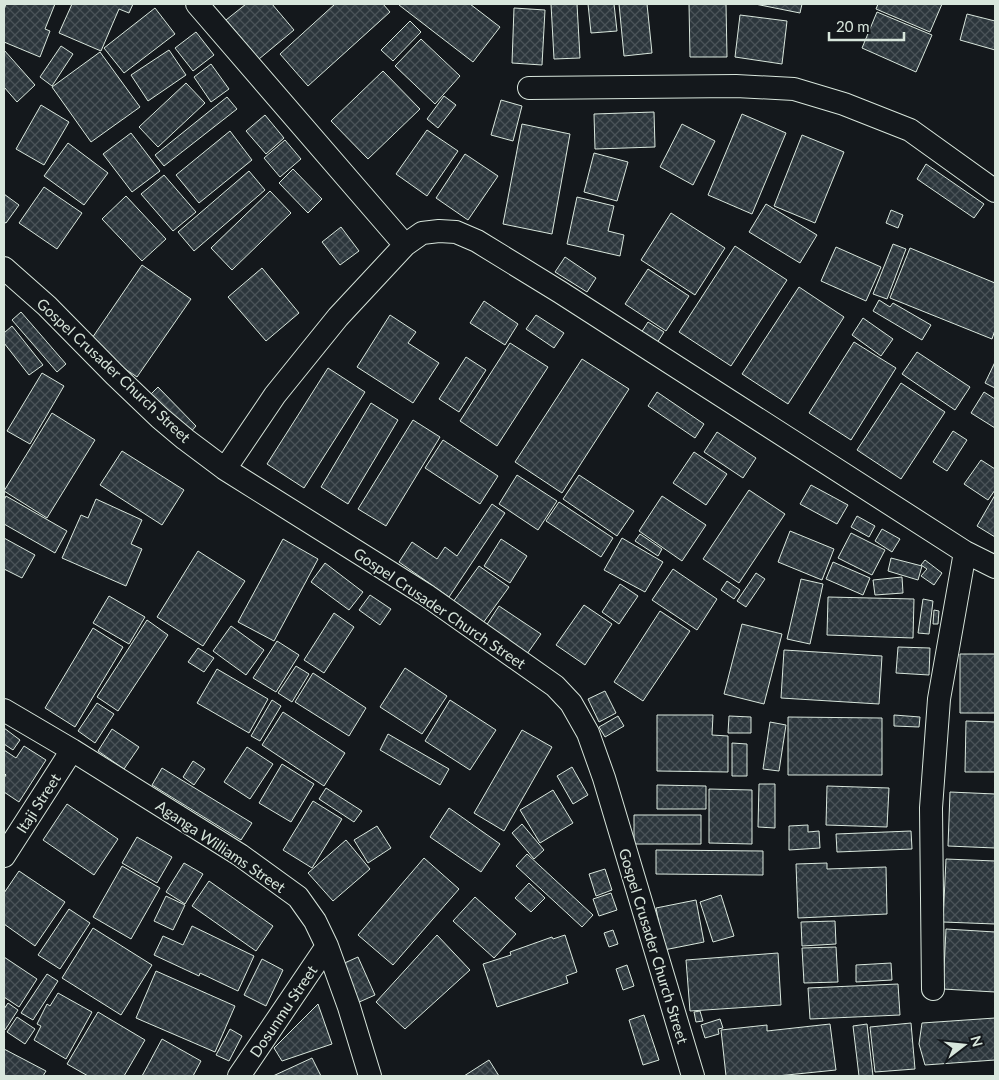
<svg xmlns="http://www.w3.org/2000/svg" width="999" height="1080" font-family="Lato,sans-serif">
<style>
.building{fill:url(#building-cross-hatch);stroke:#d8e6dc}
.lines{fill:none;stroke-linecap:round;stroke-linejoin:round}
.minor-casing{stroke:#d8e6dc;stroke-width:24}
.minor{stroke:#14181c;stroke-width:22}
.labels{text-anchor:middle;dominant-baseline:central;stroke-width:4;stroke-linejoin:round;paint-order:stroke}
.street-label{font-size:15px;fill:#d8e6dc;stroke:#14181c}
</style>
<defs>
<pattern id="building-cross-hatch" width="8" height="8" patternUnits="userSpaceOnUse" patternTransform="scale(1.25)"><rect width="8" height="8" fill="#2c363c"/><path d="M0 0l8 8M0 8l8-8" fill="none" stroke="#4a5358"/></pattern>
</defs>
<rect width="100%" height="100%" fill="#14181c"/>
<path class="building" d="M6,4H55L45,29L50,31L40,57L4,42V10Z
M72,4H133L129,13L119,9L101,51L59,33Z
M246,4H272L294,30L259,59L226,20Z
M335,4H383L390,12L308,86L280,54Z
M400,4H470L500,27L473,62L399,5Z
M551,4H577L580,58L554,59Z
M588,4H614L617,31L591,33Z
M619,4H647L652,53L624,56Z
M689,4H726L727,57H690Z
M755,4H802L800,13Z
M878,4H942L930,32L876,9Z
M155,8L175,34L124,73L104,48Z
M514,8L545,10L542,65L512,63Z
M877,12L932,35L916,72L862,48Z
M967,14L995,21V50L960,40Z
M740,15L787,21L782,64L735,57Z
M410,21L421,32L393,61L381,50Z
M196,32L214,55L193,71L175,48Z
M421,39L460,76L435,104L395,66Z
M61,46L73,54L52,86L40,77Z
M4,50L35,85L17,102L4,87Z
M169,50L186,75L148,101L131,75Z
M100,52L140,107L91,142L52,87Z
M211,64L229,89L211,102L194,77Z
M383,71L420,109L368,159L331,121Z
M186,83L205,103L158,147L139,127Z
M444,96L456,105L438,128L427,119Z
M227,97L237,109L164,166L155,155Z
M501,100L522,106L513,141L491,135Z
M41,105L69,122L44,165L16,149Z
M654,112L655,147L595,149L594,114Z
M742,114L786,133L752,214L708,195Z
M265,115L284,138L266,154L246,131Z
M522,124L570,134L552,234L503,224Z
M682,124L715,141L693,185L660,167Z
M427,130L458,151L427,196L396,174Z
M230,131L252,160L199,203L176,175Z
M131,133L160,171L132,192L103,154Z
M802,135L844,152L815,223L774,206Z
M285,140L301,159L280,177L264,158Z
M68,143L108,173L84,205L44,176Z
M594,153L628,162L617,201L584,192Z
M465,154L498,176L468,220L436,198Z
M926,164L984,204L974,218L917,179Z
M293,169L322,199L308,213L279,183Z
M249,171L265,190L194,251L178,232Z
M164,175L196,212L173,231L141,194Z
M44,187L82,213L57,249L19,223Z
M270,191L291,213L232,270L211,248Z
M4,194L19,205L6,223L4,222Z
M126,196L166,239L142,261L102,219Z
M577,197L614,206L608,231L624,235L620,256L567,244Z
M766,204L817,235L800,263L749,232Z
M891,210L903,215L898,228L886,223Z
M671,213L725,248L695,295L641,260Z
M341,227L359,251L340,265L322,242Z
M893,244L906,249L887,299L873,294Z
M735,246L787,280L731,366L679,332Z
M836,247L881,267L866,301L821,281Z
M910,248L995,283V330L992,339L890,298Z
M565,257L596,278L587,292L555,272Z
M142,265L191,299L137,377L88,344Z
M262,268L299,313L266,341L228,297Z
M648,269L689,296L666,331L625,304Z
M799,287L844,317L788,404L742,374Z
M879,300L890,307L893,303L931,325L922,340L873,311Z
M484,301L518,324L505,345L470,323Z
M21,312L66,364L57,372L12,320Z
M390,315L416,332L408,343L439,363L413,403L357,367Z
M536,315L564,333L554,348L526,329Z
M863,318L893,339L881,356L852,335Z
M648,322L664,332L657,343L641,333Z
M12,326L43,365L29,375L4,343V333Z
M854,342L896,368L851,440L809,413Z
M510,343L548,367L497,446L460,421Z
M917,352L970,387L955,410L902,374Z
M466,357L486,370L459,412L439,399Z
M582,359L629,389L562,493L515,462Z
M995,362V388L985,383Z
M328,368L365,392L304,488L267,464Z
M42,373L64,386L30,444L7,431Z
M901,383L945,412L901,479L857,450Z
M158,387L196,426L187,436L148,397Z
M657,392L704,424L695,438L648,406Z
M984,392L995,399V428L971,413Z
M371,403L398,420L348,504L321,487Z
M52,413L95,440L47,518L4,491Z
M413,420L440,437L386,526L358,509Z
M953,431L967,440L947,471L933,462Z
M717,432L756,458L743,478L704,452Z
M443,440L498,476L480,504L425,468Z
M122,451L184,490L162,525L100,485Z
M694,452L727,474L706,505L673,483Z
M981,460L995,469V490L988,500L964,484Z
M517,475L557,501L538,530L499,504Z
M579,475L634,511L617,536L563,499Z
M811,485L848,505L837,524L800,504Z
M749,490L785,514L739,583L703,559Z
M995,495V537L977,526Z
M6,496L67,531L55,553L4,524V500Z
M662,496L706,525L682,561L639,531Z
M96,499L142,520L131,544L142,549L126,586L62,558L81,515L88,518Z
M559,502L613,538L601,557L546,521Z
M492,504L505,513L449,597L399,562L412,542L437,559L445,547L457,556Z
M857,516L875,526L869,537L851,527Z
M882,529L900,539L892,552L875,541Z
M790,531L834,549L822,580L778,562Z
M851,533L885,550L872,575L838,558Z
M640,534L662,549L658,556L635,541Z
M4,538L35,555L22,578L4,569Z
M622,538L663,562L645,592L604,570Z
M283,539L318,559L274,641L238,622Z
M501,539L527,556L510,583L484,566Z
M198,551L245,581L203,646L157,617Z
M891,558L922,566L918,580L888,571Z
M925,560L942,573L934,585L921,576L927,569L921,565Z
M833,562L870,578L863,595L826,579Z
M325,563L363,592L349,610L311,582Z
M479,566L509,587L483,623L453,602Z
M673,569L717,599L697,630L652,600Z
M756,573L765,579L746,607L737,601Z
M902,577L903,593L875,595L873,580Z
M801,579L823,584L810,644L787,639Z
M727,581L740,590L734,599L721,590Z
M620,584L638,596L619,624L602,612Z
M370,595L391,609L380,625L359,610Z
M109,596L145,617L129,644L93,623Z
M828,597L914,599L913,638L827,635Z
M923,599L933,601L929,634L918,633Z
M584,605L612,624L585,665L556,645Z
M499,606L541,634L527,654L486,626Z
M934,610L939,611L938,624H933Z
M660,611L690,631L643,701L614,682Z
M334,613L354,627L324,673L304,660Z
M147,620L168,635L118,711L97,697Z
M742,624L782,634L764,704L724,694Z
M231,626L264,650L246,675L213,651Z
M93,628L123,647L75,727L45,708Z
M277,641L299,655L276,692L253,678Z
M898,647L930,648L929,675L896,673Z
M198,648L214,658L204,672L188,662Z
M784,650L882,656L879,704L781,698Z
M960,654H995V713H960Z
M296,666L309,674L292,702L278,693Z
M405,668L447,696L422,734L380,707Z
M217,669L268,699L249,733L197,703Z
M313,673L366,708L349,736L295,702Z
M605,691L616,713L599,722L588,699Z
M272,700L281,706L260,741L251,736Z
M450,700L496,730L470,770L425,741Z
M97,703L114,714L95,743L78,731Z
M283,712L345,753L324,786L262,745Z
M657,715H713L712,735L728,736V772L657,771Z
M894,715L920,717L919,727L894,726Z
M618,716L624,726L605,737L599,727Z
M729,716L751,717V733H728Z
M788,717L882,718V775H788Z
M966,721L995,722V772H965Z
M770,722L786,725L779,771L763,769Z
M4,728L20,740L13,750L4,744Z
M112,729L139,747L124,769L98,751Z
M522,730L552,747L504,831L474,813Z
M388,734L449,769L440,785L380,750Z
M732,743L747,744V776H732Z
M24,746L46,760L19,802L4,792V778L6,775L4,773V750L16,758Z
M247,747L273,764L250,799L224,782Z
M193,761L205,769L194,785L183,777Z
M282,764L314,784L291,822L259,803Z
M572,767L588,795L573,804L557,776Z
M162,768L252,823L241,840L152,785Z
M759,784H775V828L758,827Z
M657,785L706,786V809H657Z
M827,786L889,788L887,827L826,825Z
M326,788L362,811L354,822L319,799Z
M709,789L752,790V844L709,843Z
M553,790L573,823L540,843L520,810Z
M950,792L995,794V848L948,846Z
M313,801L342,819L312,868L283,850Z
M67,804L118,839L94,875L43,840Z
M449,808L500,844L481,872L430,837Z
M634,815H701V844H634Z
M522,824L544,850L534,859L512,833Z
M808,825V832L819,831L820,848L789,850V826Z
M377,826L391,848L368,863L354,840Z
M911,831L912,849L837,852L836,834Z
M137,837L172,857L157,883L122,863Z
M346,840L370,869L333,901L308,873Z
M656,850L763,851V875L656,874Z
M527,854L593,915L582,927L516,866Z
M424,858L459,889L393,965L358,935Z
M946,859L995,861V924L943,922Z
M184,863L203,874L185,904L166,892Z
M827,863V869L886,867L887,914L798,918L796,864Z
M122,866L160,888L131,939L93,917Z
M605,869L612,890L596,896L589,874Z
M19,871L65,902L35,946L4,924V893Z
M209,881L273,926L256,951L192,906Z
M529,883L545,898L531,912L515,898Z
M611,893L617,910L599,916L593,899Z
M721,895L734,936L713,942L700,902Z
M166,896L185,905L173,930L154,921Z
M475,897L516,934L494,958L453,921Z
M696,900L704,942L664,950L656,908Z
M69,909L90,923L60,969L38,955Z
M835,921L836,944L802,946L801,922Z
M192,926L254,956L238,991L200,973L199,976L154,955L163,936L183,945Z
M93,928L152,965L121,1015L62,978Z
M946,929L995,932V992L943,989Z
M613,930L618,944L609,947L604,933Z
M437,935L470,970L405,1029L376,1002Z
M565,935L577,972L566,976L568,983L497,1007L483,964L511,955L510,952L552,937L553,939Z
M836,947L838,982L804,983L802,948Z
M778,953L781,1005L690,1011L686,960Z
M4,957L37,979L19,1007L4,997Z
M358,957L375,995L357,1003L340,965Z
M262,959L283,970L266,1006L244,995Z
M891,963L892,980L856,982V965Z
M627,965L634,986L623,990L616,969Z
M156,971L235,1006L215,1052L136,1018Z
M47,974L58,981L33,1020L21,1013Z
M898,984L900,1015L810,1019L808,988Z
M58,993L92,1012L66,1059L34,1040L41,1026L37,1024L47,1004L50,1006Z
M8,1003L18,1010L5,1030L4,1029V1009Z
M318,1004L332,1044L282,1061L274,1048Z
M700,1011L703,1021L696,1022L694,1012Z
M98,1012L145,1040L124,1076H88L67,1064Z
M644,1015L659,1060L643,1065L629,1020Z
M17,1017L35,1029L25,1044L7,1032Z
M995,1018V1060L925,1065L919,1044L922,1023Z
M720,1019L723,1028L718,1029L719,1034L705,1038L701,1025Z
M911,1023L915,1069L875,1072L870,1027Z
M830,1024L836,1070L777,1076H726L721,1030L767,1025V1031Z
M867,1024L873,1076H859L853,1026Z
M230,1029L242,1036L229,1061L216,1055Z
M162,1039L201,1061L193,1076H142Z
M4,1049L46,1071L43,1076H4Z
M312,1058L321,1076H273Z
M489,1060L499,1076H464Z"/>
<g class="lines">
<g class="minor-casing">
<path id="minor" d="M197,4L405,245
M529,88L736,86L794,89L844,104L910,130L995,191
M4,268L47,306L115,375L160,418L185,439L225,469L426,595L555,686L571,703L588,733L604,778L693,1076
M225,469L275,395L338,317L405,245L422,233L439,231L456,232L477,241L560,292L965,552L995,567
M4,710L72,750L240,855L298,897L315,921L327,946L349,1007L370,1076
M4,856L72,750
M933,989L931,808L939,699L965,552
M239,1076L327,946"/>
</g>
<use href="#minor" class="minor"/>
</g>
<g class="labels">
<g class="street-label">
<text transform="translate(114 370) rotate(43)">Gospel Crusader Church Street</text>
<text transform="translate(440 608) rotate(34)">Gospel Crusader Church Street</text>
<text transform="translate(38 803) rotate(-57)">Itaji Street</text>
<text transform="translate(221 846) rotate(34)">Aganga Williams Street</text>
<text transform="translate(654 946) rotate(73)">Gospel Crusader Church Street</text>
<text transform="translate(283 1011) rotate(-56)">Dosunmu Street</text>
</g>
</g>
<rect width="999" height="1080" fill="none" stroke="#d8e6dc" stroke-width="10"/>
<g transform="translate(964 1045) rotate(74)" stroke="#14181c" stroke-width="4" paint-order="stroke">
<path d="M0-4L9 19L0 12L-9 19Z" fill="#d8e6dc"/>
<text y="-8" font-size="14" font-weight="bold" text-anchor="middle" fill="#d8e6dc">N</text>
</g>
<path d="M829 32v8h75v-8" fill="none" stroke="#d8e6dc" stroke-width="2.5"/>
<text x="836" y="32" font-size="15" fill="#d8e6dc" stroke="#14181c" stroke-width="4" paint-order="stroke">20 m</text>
</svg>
